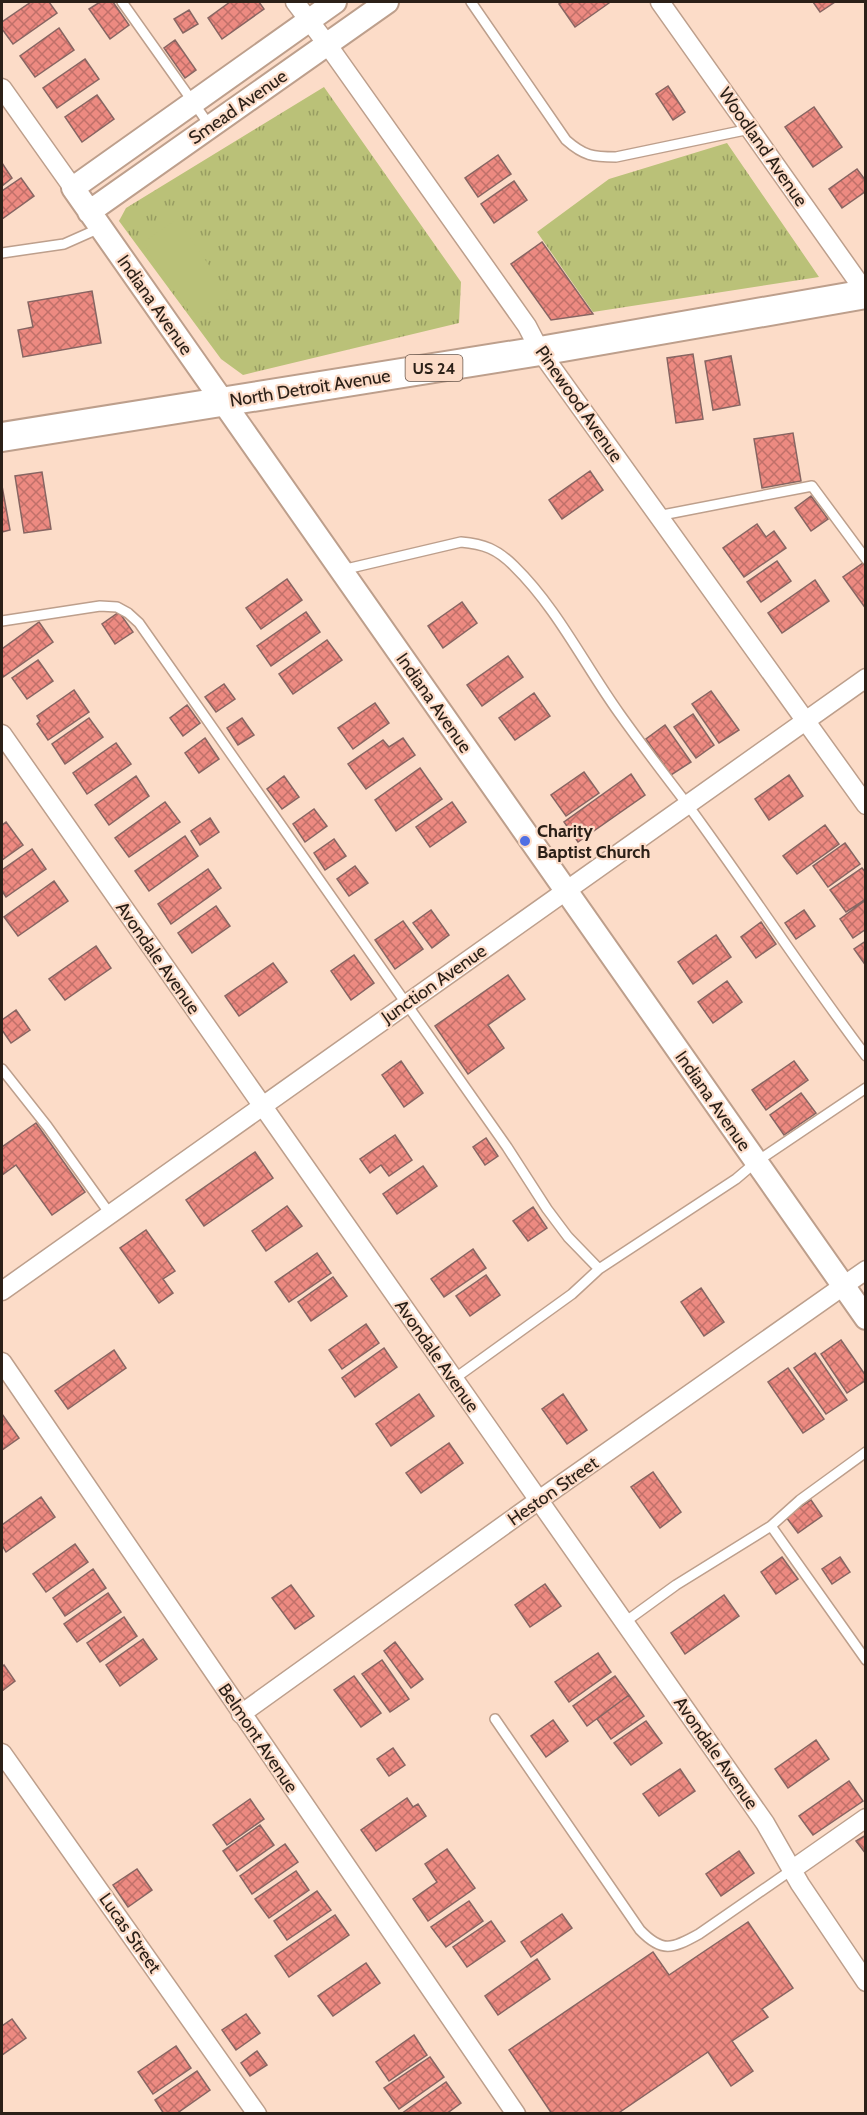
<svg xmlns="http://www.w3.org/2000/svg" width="867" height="2115" font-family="Cabin,sans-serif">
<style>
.grass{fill:url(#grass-tufts)}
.pitch{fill:#bac178}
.building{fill:url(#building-cross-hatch);stroke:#876562;stroke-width:1.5}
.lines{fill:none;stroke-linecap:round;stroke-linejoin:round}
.service-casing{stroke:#bd9f8c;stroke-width:12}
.minor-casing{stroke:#bd9f8c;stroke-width:21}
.tertiary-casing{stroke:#bd9f8c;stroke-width:26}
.primary-casing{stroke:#bd9f8c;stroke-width:32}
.service{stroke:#fff;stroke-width:9}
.minor{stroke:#fff;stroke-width:18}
.tertiary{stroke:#fff;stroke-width:22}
.primary{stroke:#fff;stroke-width:28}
.poi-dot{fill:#506fe3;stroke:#fcdcc8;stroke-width:2}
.labels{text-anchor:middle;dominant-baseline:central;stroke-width:4.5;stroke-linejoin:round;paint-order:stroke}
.shield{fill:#fcdcc8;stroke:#6a584d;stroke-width:1.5}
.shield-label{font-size:16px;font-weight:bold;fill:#2b2018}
.street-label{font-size:18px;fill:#2b2018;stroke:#fcdcc8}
.poi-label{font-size:18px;font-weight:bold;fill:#2b2018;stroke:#fcdcc8;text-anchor:start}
</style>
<defs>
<pattern id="grass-tufts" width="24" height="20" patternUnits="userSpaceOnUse" patternTransform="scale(1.5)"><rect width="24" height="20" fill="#bac178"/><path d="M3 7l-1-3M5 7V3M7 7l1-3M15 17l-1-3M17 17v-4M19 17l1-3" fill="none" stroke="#979c61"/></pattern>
<pattern id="building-cross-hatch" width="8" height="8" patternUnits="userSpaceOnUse" patternTransform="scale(1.5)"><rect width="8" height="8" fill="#ed8a81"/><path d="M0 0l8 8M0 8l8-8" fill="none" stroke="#c07069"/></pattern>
</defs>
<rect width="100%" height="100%" fill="#fcdcc8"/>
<path class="grass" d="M324,87L461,282L459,323L243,375L221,359L119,221L126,208Z
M727,143L819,277L593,312L537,232L609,179Z"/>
<path class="pitch" d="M177,219L231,297L196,321L142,243Z"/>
<path class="building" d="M31,2H49L57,13L13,44L2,29V22Z
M100,2H113L129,25L110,39L89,9Z
M230,2H259L264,9L222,39L208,18Z
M562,2H608L609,3L575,27L559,4Z
M813,2H835L820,12Z
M189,10L198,24L183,33L174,19Z
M59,28L74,50L35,77L20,56Z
M175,40L196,70L185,78L164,48Z
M85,59L99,79L57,108L43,88Z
M668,86L685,112L673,120L656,94Z
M97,95L114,119L82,142L65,117Z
M814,107L842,147L813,167L785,127Z
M498,155L511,174L478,197L465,178Z
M2,163L12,178L2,186Z
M857,169L866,181V191L842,208L829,189Z
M21,178L34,196L2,219V191Z
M514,181L527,200L494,223L481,204Z
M542,242L593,314L551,320L511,264Z
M92,291L101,343L23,357L18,330L33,327L28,302Z
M693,354L703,419L676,423L667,358Z
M731,356L740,405L713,410L705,361Z
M793,433L801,481L762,488L754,439Z
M590,471L603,490L562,519L549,500Z
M42,472L51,529L24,533L15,476Z
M2,486L10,530L2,532Z
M811,496L828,519L811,531L795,508Z
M757,524L766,537L774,531L786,548L744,577L723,548Z
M777,561L791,581L761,602L747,582Z
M863,563L866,566V609L843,577Z
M287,579L302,600L261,629L246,608Z
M815,580L829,601L782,633L768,613Z
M462,602L477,623L443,648L428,626Z
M119,612L133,632L115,644L102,624Z
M306,612L320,632L271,666L257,646Z
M39,622L53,642L3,677L2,674V649Z
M327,640L342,660L293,694L279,674Z
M508,656L523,677L482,706L467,685Z
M38,660L53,681L27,699L12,678Z
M224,684L235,699L216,712L205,697Z
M74,690L89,712L48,740L37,724L40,721L37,716Z
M711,691L739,730L719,743L692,704Z
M534,693L550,716L515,740L499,718Z
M375,703L389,723L353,749L338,728Z
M187,705L200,723L183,736L170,718Z
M693,714L714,745L696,758L674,727Z
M89,718L103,737L65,764L52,744Z
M242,718L254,735L238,745L227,728Z
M665,725L691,762L671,775L646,739Z
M205,738L219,759L199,773L185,753Z
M403,738L415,755L366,789L348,764L383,740L389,747Z
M116,743L131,764L87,794L73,773Z
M420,768L442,799L396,831L375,800Z
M584,772L599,793L566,816L551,795Z
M631,774L645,795L578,842L564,822Z
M789,775L803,796L769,820L755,799Z
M136,776L149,796L109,825L95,805Z
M284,776L299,797L282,809L267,789Z
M165,802L180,822L129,857L115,838Z
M452,802L466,822L430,847L416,827Z
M314,809L327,826L305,842L293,824Z
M210,818L219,832L200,845L191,831Z
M6,822L23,845L2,860V825Z
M825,825L839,844L797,874L783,856Z
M185,836L198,856L149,891L135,871Z
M334,839L346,856L325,870L314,853Z
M845,843L860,864L828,887L813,866Z
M32,849L46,869L6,897L2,891V870Z
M355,866L368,883L349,896L337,879Z
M862,868L866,873V899L846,912L830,890Z
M208,869L221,888L171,924L158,904Z
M54,881L68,901L18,936L4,917Z
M866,900V929L853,938L840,919Z
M216,906L230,926L192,953L178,933Z
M431,910L449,935L432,948L413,923Z
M804,910L815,926L796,939L785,923Z
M403,921L423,949L395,969L375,940Z
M761,922L776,944L756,958L741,937Z
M716,935L731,957L693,984L678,962Z
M866,941V966L854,949Z
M96,946L111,968L65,1000L49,979Z
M354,955L374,983L351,1000L331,971Z
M273,963L287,982L239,1016L225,996Z
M508,975L525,999L488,1025L504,1048L468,1074L435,1026Z
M727,981L742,1002L713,1023L698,1002Z
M16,1010L30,1030L11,1043L2,1030V1020Z
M401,1061L423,1093L404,1107L382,1075Z
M794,1061L808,1080L766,1110L752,1090Z
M801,1093L816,1113L784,1135L770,1115Z
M36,1123L85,1192L52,1215L16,1165L2,1175V1147Z
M395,1135L412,1160L389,1176L381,1165L370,1173L360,1159Z
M486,1138L498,1156L485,1165L473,1147Z
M255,1152L273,1178L204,1226L186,1200Z
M423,1166L437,1186L397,1214L383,1194Z
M287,1206L302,1226L266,1251L252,1231Z
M533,1207L547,1228L528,1241L513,1221Z
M146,1230L175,1271L163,1279L173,1293L159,1303L120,1248Z
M473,1249L486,1268L444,1297L431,1279Z
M317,1253L331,1273L289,1302L275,1282Z
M486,1275L500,1295L470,1316L456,1296Z
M333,1277L347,1296L311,1321L298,1302Z
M701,1288L724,1322L704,1336L681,1302Z
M366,1324L379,1343L342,1369L329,1350Z
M841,1340L866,1376V1380L847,1393L821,1354Z
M384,1348L397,1367L355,1397L342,1378Z
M114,1350L126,1368L68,1409L55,1391Z
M815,1353L847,1400L826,1414L794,1368Z
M788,1368L824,1419L803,1433L768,1382Z
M419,1394L434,1416L391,1446L376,1424Z
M563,1394L587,1430L567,1444L542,1409Z
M2,1414L19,1438L2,1450Z
M449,1443L463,1463L421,1493L406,1473Z
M653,1472L681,1512L660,1528L631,1487Z
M41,1497L55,1517L6,1552L2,1545V1525Z
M811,1500L822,1516L798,1533L786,1517Z
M75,1544L88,1562L46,1592L33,1574Z
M782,1557L798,1579L776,1594L761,1572Z
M840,1557L850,1572L832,1584L822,1569Z
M93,1569L106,1588L65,1616L53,1598Z
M545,1584L561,1606L530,1627L515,1605Z
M291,1585L314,1616L295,1629L272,1598Z
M108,1593L121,1612L77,1642L64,1624Z
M724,1595L739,1616L685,1654L671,1633Z
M124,1617L137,1636L100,1662L87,1643Z
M143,1639L157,1659L120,1686L106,1665Z
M395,1642L423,1679L411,1688L384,1651Z
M598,1653L611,1672L569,1702L555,1682Z
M382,1660L409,1699L390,1712L362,1674Z
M4,1665L15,1681L2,1691V1667Z
M354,1676L381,1713L361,1727L334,1690Z
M615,1676L629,1695L587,1726L573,1706Z
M629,1695L644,1716L611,1739L597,1719Z
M553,1720L568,1741L546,1757L531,1736Z
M646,1721L662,1743L631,1765L614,1743Z
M816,1740L829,1759L788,1788L775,1769Z
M393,1748L405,1765L389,1776L377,1759Z
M680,1769L695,1791L659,1816L643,1794Z
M849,1781L863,1801L813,1835L799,1816Z
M407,1798L413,1807L418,1804L426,1816L376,1851L361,1830Z
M250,1799L264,1819L227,1845L213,1825Z
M260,1825L274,1845L237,1871L223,1851Z
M866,1835V1854L856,1841Z
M285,1844L298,1862L252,1894L240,1876Z
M447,1849L475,1888L428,1921L413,1899L437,1882L425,1864Z
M739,1851L754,1873L721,1896L706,1874Z
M137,1869L152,1890L128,1907L113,1885Z
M296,1871L309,1890L269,1918L255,1899Z
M317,1891L331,1910L287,1940L274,1921Z
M469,1901L483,1921L446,1947L431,1927Z
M562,1914L572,1928L531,1957L521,1942Z
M335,1915L349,1935L289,1977L275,1956Z
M491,1921L505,1941L467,1967L453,1947Z
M748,1922L793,1988L762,2009L768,2017L732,2041L753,2071L731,2086L708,2052L617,2114H552L509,2050L653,1952L669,1975Z
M537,1959L550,1979L498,2015L485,1996Z
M366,1963L380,1983L333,2016L318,1996Z
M246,2014L260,2033L236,2050L222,2030Z
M12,2019L26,2038L2,2055V2026Z
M414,2035L427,2055L389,2081L376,2062Z
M176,2046L191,2068L153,2094L138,2072Z
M257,2051L267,2065L250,2076L241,2063Z
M430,2057L444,2077L399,2109L384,2088Z
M197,2071L210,2090L176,2114H164L155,2100Z
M446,2082L461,2103L446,2114H401Z"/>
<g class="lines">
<g class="service-casing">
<path id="service" d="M122,2L210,126
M471,2L566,140C584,156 593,157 616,157L750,129
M2,253L64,244L100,228
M657,516L812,486L866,559
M342,570L461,542C484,544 497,549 514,566C557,608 584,664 619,713C641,744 664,774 687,804C748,887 804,974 866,1056
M2,621L100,606L117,607L128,613L139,623L507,1147L547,1209L568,1237L599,1269
M2,1069L47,1126L110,1214
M454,1379L572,1294L599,1269L736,1179L756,1162L866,1088
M771,1526L866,1660
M625,1622L676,1585L771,1526L800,1500L866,1452
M495,1719L640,1930C662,1953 672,1949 699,1934L793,1869"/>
</g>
<g class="minor-casing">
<path id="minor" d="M295,2L327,44L527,326L540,351L866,805
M660,2L866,293
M2,88L73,188
M2,734L765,1823L800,1884L866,1982
M2,1291L866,678
M2,1362L516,2114
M241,1714L539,1500L866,1270
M2,1753L257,2114
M793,1869L866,1818"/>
</g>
<g class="tertiary-casing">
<path id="tertiary" d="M335,2L73,188L866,1318
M89,212L387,2"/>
</g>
<g class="primary-casing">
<path id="primary" d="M2,437L540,351L866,294"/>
</g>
<use href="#service" class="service"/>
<use href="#minor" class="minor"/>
<use href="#tertiary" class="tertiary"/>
<use href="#primary" class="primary"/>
</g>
<circle class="poi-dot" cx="525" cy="841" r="6"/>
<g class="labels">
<rect class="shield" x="405.5" y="355" width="57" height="26" rx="4.5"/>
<g class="shield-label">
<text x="434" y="368">US 24</text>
</g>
<g class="street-label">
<text transform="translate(238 107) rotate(-35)">Smead Avenue</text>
<text transform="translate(763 147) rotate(55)">Woodland Avenue</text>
<text transform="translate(155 305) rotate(55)">Indiana Avenue</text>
<text transform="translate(310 388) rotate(-9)">North Detroit Avenue</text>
<text transform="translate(579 404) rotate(55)">Pinewood Avenue</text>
<text transform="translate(434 703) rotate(55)">Indiana Avenue</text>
<text transform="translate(158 958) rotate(55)">Avondale Avenue</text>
<text transform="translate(434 984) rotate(-35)">Junction Avenue</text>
<text transform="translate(713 1101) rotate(55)">Indiana Avenue</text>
<text transform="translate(437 1356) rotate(55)">Avondale Avenue</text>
<text transform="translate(553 1491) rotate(-35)">Heston Street</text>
<text transform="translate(258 1738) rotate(56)">Belmont Avenue</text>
<text transform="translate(716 1753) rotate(55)">Avondale Avenue</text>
<text transform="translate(130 1933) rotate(55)">Lucas Street</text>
</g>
<g class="poi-label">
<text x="537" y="831">Charity<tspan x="537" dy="21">Baptist Church</tspan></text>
</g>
</g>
<rect width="867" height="2115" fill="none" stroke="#2b2018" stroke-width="6"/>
</svg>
